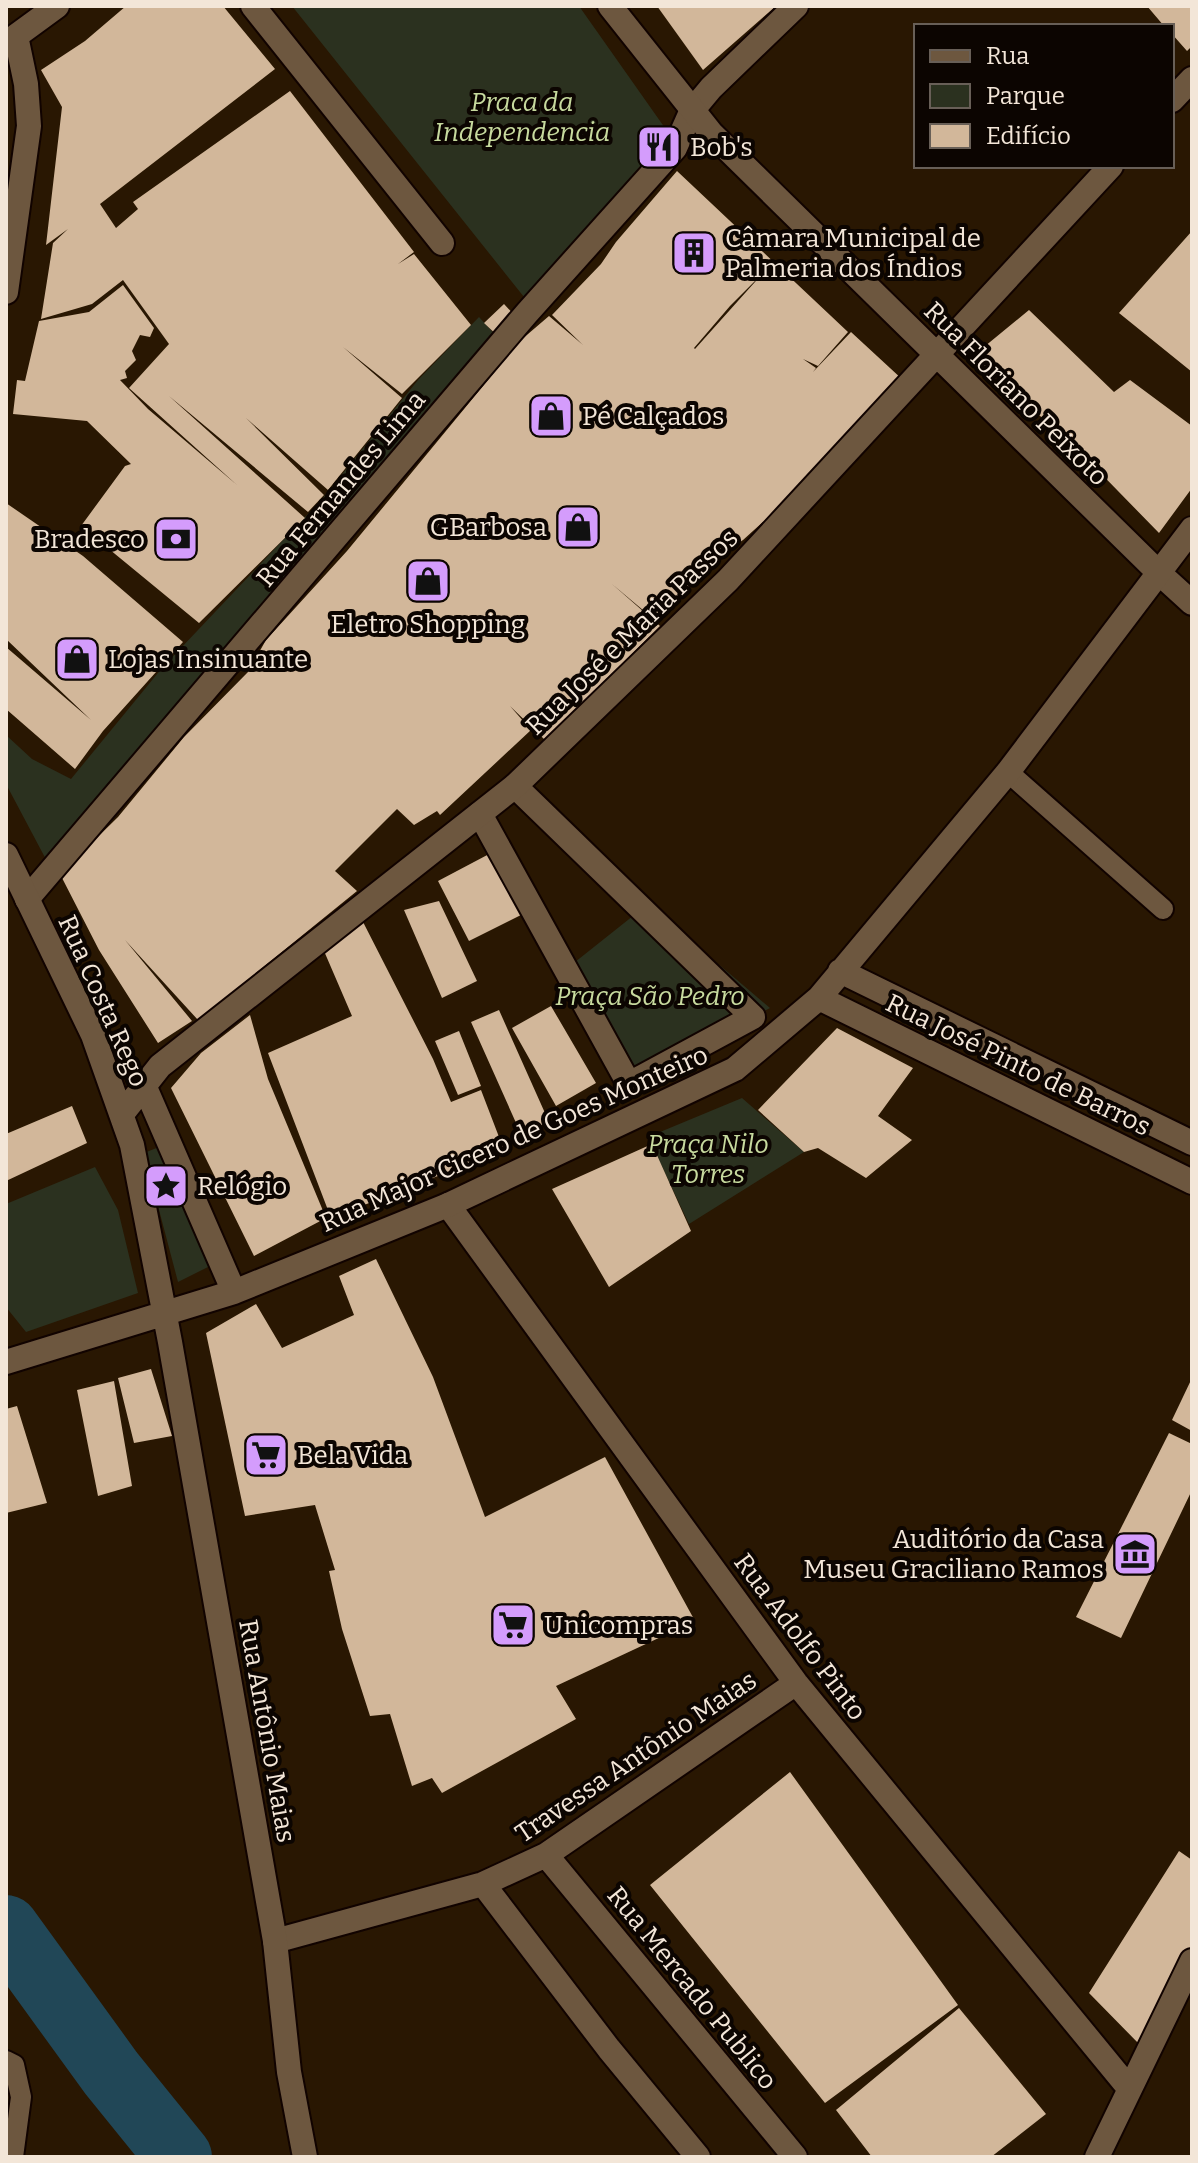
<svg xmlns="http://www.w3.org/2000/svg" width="1198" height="2163" font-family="Bitter,serif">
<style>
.green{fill:#2b311f}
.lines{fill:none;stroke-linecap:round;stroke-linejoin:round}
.river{stroke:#214757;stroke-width:66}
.building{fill:#d2b79a;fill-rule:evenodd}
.lane-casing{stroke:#110300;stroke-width:24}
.street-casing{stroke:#110300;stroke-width:28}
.secondary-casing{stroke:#110300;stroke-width:28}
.lane{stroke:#6d573f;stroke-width:20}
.street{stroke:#6d573f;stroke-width:24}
.secondary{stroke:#6d573f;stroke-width:24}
.labels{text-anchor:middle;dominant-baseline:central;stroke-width:8;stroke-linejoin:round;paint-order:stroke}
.park-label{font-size:26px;font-style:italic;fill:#c7da9e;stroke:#0c0501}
.poi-label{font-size:26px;fill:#f3e6d8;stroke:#0c0501;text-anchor:start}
.street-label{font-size:26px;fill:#f3e6d8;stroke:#0c0501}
</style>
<rect width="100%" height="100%" fill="#291702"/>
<path class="green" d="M292,6H579L672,138L528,302Z
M479,317L500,340L50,867L6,784V735L32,759L71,779L162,668L322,499L418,380Z
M648,904L770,1008L619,1089L565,970Z
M742,1098L804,1152L689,1224L648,1137Z
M164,1145L214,1264L178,1282L144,1153Z
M95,1167L118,1210L138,1293L26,1332L6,1307V1204Z"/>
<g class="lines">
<path class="river" d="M6,1928L111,2073L179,2157"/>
</g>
<path class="building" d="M126,6H223L275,69L100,204L116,228L138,209L133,202L290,91L414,252L398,264L414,254L471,325L402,394L343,347L402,398L328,490L246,418L324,495L308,512L169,396L305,518L199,623L81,526L125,466L131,464L87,421L13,414L17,380L25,381L39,321L89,312L123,285L154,328L150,337L140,335L132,351L136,360L125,371L127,378L120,380L148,409L237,485L129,388L169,344L123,280L92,304L41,319L53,243L68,229L46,245L62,107L41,70L85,41Z
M657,6H776L703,70Z
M1147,6H1192V46L1187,51L1172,34V26H1164Z
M661,131L673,148L660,162L645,146Z
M677,171L848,332L818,366L803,359L816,368L813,372L851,332L903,380L843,450L743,540L715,559L656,621L612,584L660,626L545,740L510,706L531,730L440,815L437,811L414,825L397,809L335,871L357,891L198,1020L125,940L192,1021L158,1043L99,950L60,874L118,817L184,737L248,672L266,640L347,551L521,340L549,316L583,345L552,315L601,264L616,242ZM763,273L695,349L694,348L730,306Z
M1192,231V372L1119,313Z
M504,304L519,320L501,339L484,323Z
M1029,310L1114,392L1130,380L1192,426V488L1159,533L1077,449L973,356Z
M6,503L83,556L183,642L103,731L75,769L6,709V647L91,720L6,639Z
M491,853L523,914L469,941L438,881Z
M439,901L477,981L442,998L404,910Z
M362,920L433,1059L451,1102L481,1090L504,1150L331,1218L268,1053L352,1016L324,951Z
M551,1006L596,1083L556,1106L512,1028Z
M499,1010L549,1122L521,1134L471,1022Z
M250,1015L268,1079L326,1218L254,1256L171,1088L201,1053Z
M837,1028L913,1068L878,1116L912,1140L866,1178L818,1148L804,1152L758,1110Z
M459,1031L481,1086L458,1095L435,1041Z
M72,1106L87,1143L6,1181V1134Z
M652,1144L691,1231L609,1287L552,1189Z
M376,1259L433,1377L485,1517L605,1457L695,1621L556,1686L576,1719L442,1793L432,1778L412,1786L390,1714L370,1716L342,1629L329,1571L335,1570L315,1505L245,1516L206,1333L256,1304L282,1348L354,1315L339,1276Z
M151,1369L172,1436L134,1443L118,1378Z
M1192,1378V1431L1172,1420Z
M114,1381L132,1486L98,1496L77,1390Z
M17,1406L47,1503L6,1513V1409Z
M1169,1433L1192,1444V1490L1121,1638L1076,1617Z
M790,1772L958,2005L825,2103L650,1885Z
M1179,1851L1192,1860V1950L1140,2045L1089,1993Z
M959,2008L1046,2114L991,2157H872L836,2110Z"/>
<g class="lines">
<g class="lane-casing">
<path id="lane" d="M1008,772L1163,909
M6,2061L14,2065L21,2097L13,2157"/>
</g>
<g class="street-casing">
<path id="street" d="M253,6L442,243
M1158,572L1192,603
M480,814L629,1084L753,1017L515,786
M27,899L527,313L675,148L691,112L711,88L796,6
M448,1205L796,1683L1128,2087
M546,1855L795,2157
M483,1884L609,2049L698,2157
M275,1941L483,1884L546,1855L796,1683
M1097,2157L1192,1961"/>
</g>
<g class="secondary-casing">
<path id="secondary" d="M610,6L711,133L1158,572
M1172,100L1192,79
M6,292L29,126L26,84L16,36L57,6
M6,855L93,1035L132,1145L170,1342L275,1941L289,2072L305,2157
M840,971L1192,1143
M819,998L1192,1182
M144,1085L234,1292
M122,1114L160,1066L515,786L728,580L1111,166
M6,1362L234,1292L448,1205L735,1069L819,998L1008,772L1192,529"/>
</g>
<use href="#lane" class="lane"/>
<use href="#street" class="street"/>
<use href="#secondary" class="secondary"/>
</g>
<defs>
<g id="restaurant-square" transform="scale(2.3)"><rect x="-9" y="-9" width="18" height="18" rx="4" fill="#d49cfc" stroke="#0c0501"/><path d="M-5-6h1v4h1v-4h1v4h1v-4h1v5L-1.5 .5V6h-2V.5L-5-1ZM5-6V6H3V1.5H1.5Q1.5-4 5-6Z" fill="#111"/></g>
<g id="building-square" transform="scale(2.3)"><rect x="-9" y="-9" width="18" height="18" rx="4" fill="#d49cfc" stroke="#0c0501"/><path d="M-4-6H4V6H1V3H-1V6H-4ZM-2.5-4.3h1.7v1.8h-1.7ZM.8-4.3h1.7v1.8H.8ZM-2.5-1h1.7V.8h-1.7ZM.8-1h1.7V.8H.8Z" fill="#111"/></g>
<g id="shop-square" transform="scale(2.3)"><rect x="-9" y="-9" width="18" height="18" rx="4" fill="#d49cfc" stroke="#0c0501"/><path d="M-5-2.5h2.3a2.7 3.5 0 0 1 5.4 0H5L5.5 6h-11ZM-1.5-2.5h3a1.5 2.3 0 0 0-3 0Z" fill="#111"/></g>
<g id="bank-square" transform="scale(2.3)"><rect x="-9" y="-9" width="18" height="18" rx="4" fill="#d49cfc" stroke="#0c0501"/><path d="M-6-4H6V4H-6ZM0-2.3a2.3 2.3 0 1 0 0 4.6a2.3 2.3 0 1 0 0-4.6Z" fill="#111"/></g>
<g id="sight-square" transform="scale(2.3)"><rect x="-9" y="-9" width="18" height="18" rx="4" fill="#d49cfc" stroke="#0c0501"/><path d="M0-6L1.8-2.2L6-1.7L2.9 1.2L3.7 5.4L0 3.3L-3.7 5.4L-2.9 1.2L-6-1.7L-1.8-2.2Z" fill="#111"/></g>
<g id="supermarket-square" transform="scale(2.3)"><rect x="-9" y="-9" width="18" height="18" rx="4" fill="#d49cfc" stroke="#0c0501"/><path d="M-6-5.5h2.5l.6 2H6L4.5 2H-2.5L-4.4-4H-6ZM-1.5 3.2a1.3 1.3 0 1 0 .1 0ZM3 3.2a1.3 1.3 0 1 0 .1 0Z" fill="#111"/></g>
<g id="museum-square" transform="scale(2.3)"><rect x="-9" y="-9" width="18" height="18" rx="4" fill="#d49cfc" stroke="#0c0501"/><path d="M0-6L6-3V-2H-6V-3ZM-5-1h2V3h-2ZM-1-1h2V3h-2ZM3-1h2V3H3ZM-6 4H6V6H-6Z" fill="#111"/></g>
</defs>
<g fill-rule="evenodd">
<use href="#restaurant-square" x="659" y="147"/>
<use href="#building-square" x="694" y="253"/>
<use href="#shop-square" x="551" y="416"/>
<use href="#shop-square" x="578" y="527"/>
<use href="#bank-square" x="176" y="539"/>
<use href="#shop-square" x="428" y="581"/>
<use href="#shop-square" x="77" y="659"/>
<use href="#sight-square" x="166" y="1186"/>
<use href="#supermarket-square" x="266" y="1455"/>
<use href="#museum-square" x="1135" y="1554"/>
<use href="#supermarket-square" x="513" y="1625"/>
</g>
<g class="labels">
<g class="park-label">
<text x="522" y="102">Praca da<tspan x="522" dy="30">Independencia</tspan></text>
<text x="650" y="996">Praça São Pedro</text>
<text x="708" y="1144">Praça Nilo<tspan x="708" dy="30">Torres</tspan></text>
</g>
<g class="poi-label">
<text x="690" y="147">Bob's</text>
<text x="725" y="238">Câmara Municipal de<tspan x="725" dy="30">Palmeria dos Índios</tspan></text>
<text x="582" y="416">Pé Calçados</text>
<text x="547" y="527" text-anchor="end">GBarbosa</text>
<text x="145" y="539" text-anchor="end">Bradesco</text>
<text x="428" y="624" text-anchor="middle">Eletro Shopping</text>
<text x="108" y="659">Lojas Insinuante</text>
<text x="197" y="1186">Relógio</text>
<text x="297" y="1455">Bela Vida</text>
<text x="1104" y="1539" text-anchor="end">Auditório da Casa<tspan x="1104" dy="30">Museu Graciliano Ramos</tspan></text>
<text x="544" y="1625">Unicompras</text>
</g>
<g class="street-label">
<text transform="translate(1016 394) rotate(45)">Rua Floriano Peixoto</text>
<text transform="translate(341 489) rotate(-50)">Rua Fernandes Lima</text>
<text transform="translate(632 632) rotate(-44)">Rua José e Maria Passos</text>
<text transform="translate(103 1001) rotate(66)">Rua Costa Rego</text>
<text transform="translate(1018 1065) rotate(26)">Rua José Pinto de Barros</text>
<text transform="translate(514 1139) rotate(-24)">Rua Major Cicero de Goes Monteiro</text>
<text transform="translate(800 1637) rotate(53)">Rua Adolfo Pinto</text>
<text transform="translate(267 1731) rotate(80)">Rua Antônio Maias</text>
<text transform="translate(636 1757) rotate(-34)">Travessa Antônio Maias</text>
<text transform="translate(692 1988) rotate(51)">Rua Mercado Publico</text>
</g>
</g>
<rect width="1198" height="2163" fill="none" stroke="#f3e6d8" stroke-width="16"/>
<rect x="914" y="24" width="260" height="144" fill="#0c0501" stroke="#685f57" stroke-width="2"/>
<rect x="930" y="50" width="40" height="12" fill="#6d573f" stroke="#685f57" stroke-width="2"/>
<text x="986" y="64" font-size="24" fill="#f3e6d8">Rua</text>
<rect x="930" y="84" width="40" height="24" fill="#2b311f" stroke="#685f57" stroke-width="2"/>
<text x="986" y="104" font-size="24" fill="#f3e6d8">Parque</text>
<rect x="930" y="124" width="40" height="24" fill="#d2b79a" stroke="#685f57" stroke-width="2"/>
<text x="986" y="144" font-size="24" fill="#f3e6d8">Edifício</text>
</svg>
